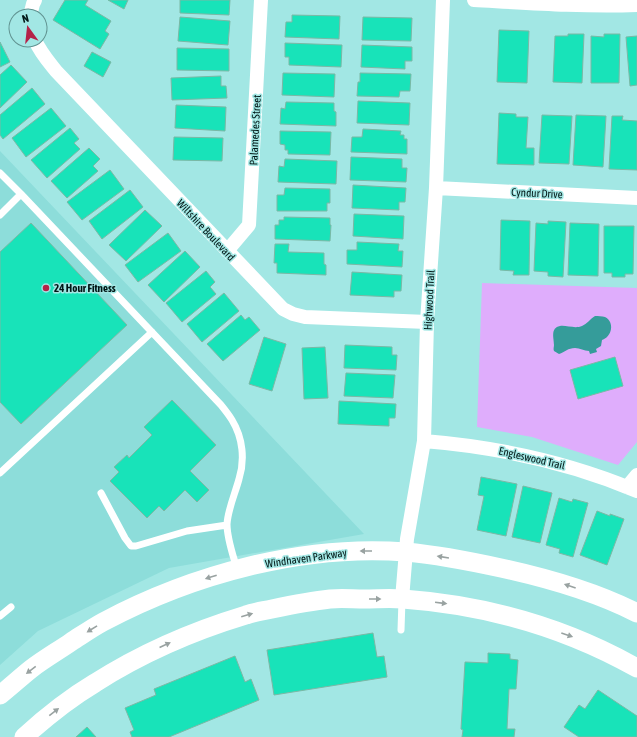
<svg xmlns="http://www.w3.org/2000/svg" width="637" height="737" font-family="'Asap Condensed',sans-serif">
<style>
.built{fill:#8dddda}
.green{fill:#dfadfc}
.water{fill:#359c9a}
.building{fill:#18e3b9;stroke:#7bb8a5}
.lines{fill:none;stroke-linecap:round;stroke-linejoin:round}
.service{stroke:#fff;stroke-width:7}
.minor{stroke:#fff;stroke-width:14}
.secondary{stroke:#fff;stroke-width:19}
.oneway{fill:#99a2a1}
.poi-dot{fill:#b42248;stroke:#a2e7e4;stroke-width:1.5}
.labels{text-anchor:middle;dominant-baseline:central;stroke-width:3;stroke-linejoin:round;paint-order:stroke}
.street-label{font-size:11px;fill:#001615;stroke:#a2e7e4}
.poi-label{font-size:11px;font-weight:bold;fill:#001615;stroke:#a2e7e4;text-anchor:start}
</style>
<rect width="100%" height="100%" fill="#a2e7e4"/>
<path class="built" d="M0,151L364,534L169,568L38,631L0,665Z"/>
<path class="green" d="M482,283L637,288V442L618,465L532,437L477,427Z"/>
<path class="water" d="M595,316C598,316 602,316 605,317C615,322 612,337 602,340L601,346L596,349L597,352L590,354L589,351C584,351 580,348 575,348C568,348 565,352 559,354L554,351C553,349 554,347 554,345C554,338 550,328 560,326C566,325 575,329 582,326C587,324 590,319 595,316Z"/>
<path class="building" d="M65,0H88L85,5L111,21L105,31L109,34L100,49L53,20Z
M108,0H128L124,9Z
M180,0H230L229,15L180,13Z
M292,15L340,16L339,39L285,37L286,22H292Z
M180,17L230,21L228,45L178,41Z
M363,17L412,18L411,41L362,40Z
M499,30L529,31L527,83L497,82Z
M568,34H584L582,83L553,82L555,36H568Z
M604,34H620L619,83H591V36L604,37Z
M637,36V85L630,86L626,37Z
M0,42L10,62L0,67Z
M285,43L342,45L341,67L289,65V57H285Z
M362,45L412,47V61H405V69L361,67Z
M177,48L229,49V71L177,70Z
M92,52L111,62L103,77L84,66Z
M11,65L27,82L0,108V75Z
M283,73L335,74L334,97L282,95Z
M360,73L411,74L410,91H400L399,97L357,96L358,82H360Z
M221,76V86H226L227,98L172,100L171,78Z
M32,88L45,104L3,139L0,135V115Z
M358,101L410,103L409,125L357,123Z
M286,102L334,103V111L336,112V126L280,124L281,108L285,109Z
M176,105L226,107L225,131L175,128Z
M51,108L66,126L26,157L12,138Z
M499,113L516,114V117H528L526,148H534V165L497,164Z
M542,115L572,116L569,164L539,163Z
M576,115L606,116L603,167L573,165Z
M612,116H623L622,120L637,121V170L609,169Z
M70,128L79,139L74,143L80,149L47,178L31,160Z
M363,129L401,131L400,135H404V139H407V154L351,152L352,137H362Z
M280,131L331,132L330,155L288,154V150H285V145L280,144Z
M174,137L223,138L222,161L173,160Z
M89,148L100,159L93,166L98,171L67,198L51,181Z
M351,157L402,159V168H407L406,182L350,180Z
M285,159L337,161L336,184L278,182L279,166L284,167Z
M110,170L124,189L82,220L67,202Z
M353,185L406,188L405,202H399V210L352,208Z
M285,188L330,189V203H327V211H277V195H284Z
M130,190L143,207L102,239L89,221Z
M145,210L162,226L126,261L109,245Z
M354,214L404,216L403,239L353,236Z
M284,217L330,218V225H331L330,241L275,239V225H279V220H284Z
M501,220L530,221L529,275H513L514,271L500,270Z
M548,221L566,222L563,277L548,276V272L534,271L536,223L548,224Z
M31,223L127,325L21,424L0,402V252Z
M570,223L599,224L598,276L568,275Z
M604,226H634L633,274H625V277H612V273H604Z
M168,233L181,251L138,282L125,265Z
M357,242L399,244L398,251H403L402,267L347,264V250H357Z
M275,244H289L288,252L324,253V264L326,265V275L277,273V263H274Z
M185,251L200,267L164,302L148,285Z
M206,271L215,282L210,287L216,294L182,322L166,303Z
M352,272L402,275L401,291H394V297L350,295Z
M224,293L239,311L202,342L187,324Z
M241,315L245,320L249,317L260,330L223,361L207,344Z
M264,337L286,344L272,391L249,384Z
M345,345L392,347V355H397L396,370L344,368Z
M325,347L328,398L304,399L302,348Z
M615,357L623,386L578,399L570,370Z
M346,373L395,375L393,398L344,396Z
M172,400L216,445L190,471L209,490L197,502L185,490L164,511L159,506L147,518L110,481L119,472L114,467L127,455L129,458L152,435L144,427Z
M339,401L396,404L395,418H389V426L338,424Z
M481,477L517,484L506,536L477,530L484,496L478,495Z
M523,486L552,493L540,543L512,537Z
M559,498L572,502L573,499L588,503L573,557L559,553L560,549L546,545Z
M597,511L610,516V514L624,519L607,565L580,555Z
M373,633L377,657L384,656L387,677L274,695L267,650Z
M488,653L510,654V659L518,660L516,689H509L507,729H515L514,737H462L463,730L461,729L465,662L488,663Z
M235,656L245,682L251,679L259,700L169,737H132L130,732L134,730L125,708L156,695L154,689Z
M598,690L637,716V737H579L564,727L579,705L585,709Z
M87,727L96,737H76Z"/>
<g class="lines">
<path class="service" d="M0,173L21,194L0,215
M21,194L221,405C225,410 229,415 232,420C243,438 245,460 239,479C235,494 228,509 227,524C227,539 233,555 237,569
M0,473L152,332
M101,493L125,538L131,546H136L187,531L227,525
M0,616L11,607
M401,630L402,600"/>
<path class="minor" d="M474,0C528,3 583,7 637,5
M30,16L33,4L35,0
M35,40C40,52 48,61 56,71L283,309L293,314L305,317L427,322
M436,188L637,198
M227,251L249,225L261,0
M424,441C498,447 568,462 637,491
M627,487L637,475
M402,599L407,539L424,441L427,322L436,188L443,0"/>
<path class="secondary" d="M0,695C10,687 21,677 31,669C44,659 58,651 71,642C82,635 92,628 103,622C193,574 304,544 406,552C438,555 469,561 501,568C547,578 594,591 637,613
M24,737C46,717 70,698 95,683C142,653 193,631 246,615C254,612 263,611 272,609C291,605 311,601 330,599C341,598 353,599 364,599C377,599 390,598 403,599C485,605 566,628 637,668"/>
</g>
<defs><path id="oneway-solid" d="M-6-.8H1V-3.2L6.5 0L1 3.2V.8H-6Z"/></defs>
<g class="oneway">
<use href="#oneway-solid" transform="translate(366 551) rotate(180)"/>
<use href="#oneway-solid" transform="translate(443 557) rotate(-171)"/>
<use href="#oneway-solid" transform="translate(211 577) rotate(162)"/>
<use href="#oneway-solid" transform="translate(570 586) rotate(-161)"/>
<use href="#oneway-solid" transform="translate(375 599)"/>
<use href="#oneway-solid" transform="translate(441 603) rotate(7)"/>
<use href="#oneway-solid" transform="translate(247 615) rotate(-16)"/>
<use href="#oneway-solid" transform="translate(92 629) rotate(148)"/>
<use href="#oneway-solid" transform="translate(567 635) rotate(19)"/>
<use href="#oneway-solid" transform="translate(165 645) rotate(-25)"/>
<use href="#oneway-solid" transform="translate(31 670) rotate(142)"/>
<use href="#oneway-solid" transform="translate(54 712) rotate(-38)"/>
</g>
<circle class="poi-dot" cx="46" cy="288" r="4"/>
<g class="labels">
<g class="street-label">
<text transform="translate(255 130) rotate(-87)">Palamedes Street</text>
<text transform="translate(537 193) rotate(3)">Cyndur Drive</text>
<text transform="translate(206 230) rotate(47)">Wiltshire Boulevard</text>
<text transform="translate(429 300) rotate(-87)">Highwood Trail</text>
<text transform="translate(532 458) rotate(13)">Engleswood Trail</text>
<text transform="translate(306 558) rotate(-8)">Windhaven Parkway</text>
</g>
<g class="poi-label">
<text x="54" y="288">24 Hour Fitness</text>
</g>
</g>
<g transform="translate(28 28) rotate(345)"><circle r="19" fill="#a2e7e4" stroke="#619391"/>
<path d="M0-3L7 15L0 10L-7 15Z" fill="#b42248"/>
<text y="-6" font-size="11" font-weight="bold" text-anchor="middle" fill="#001615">N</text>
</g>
</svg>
